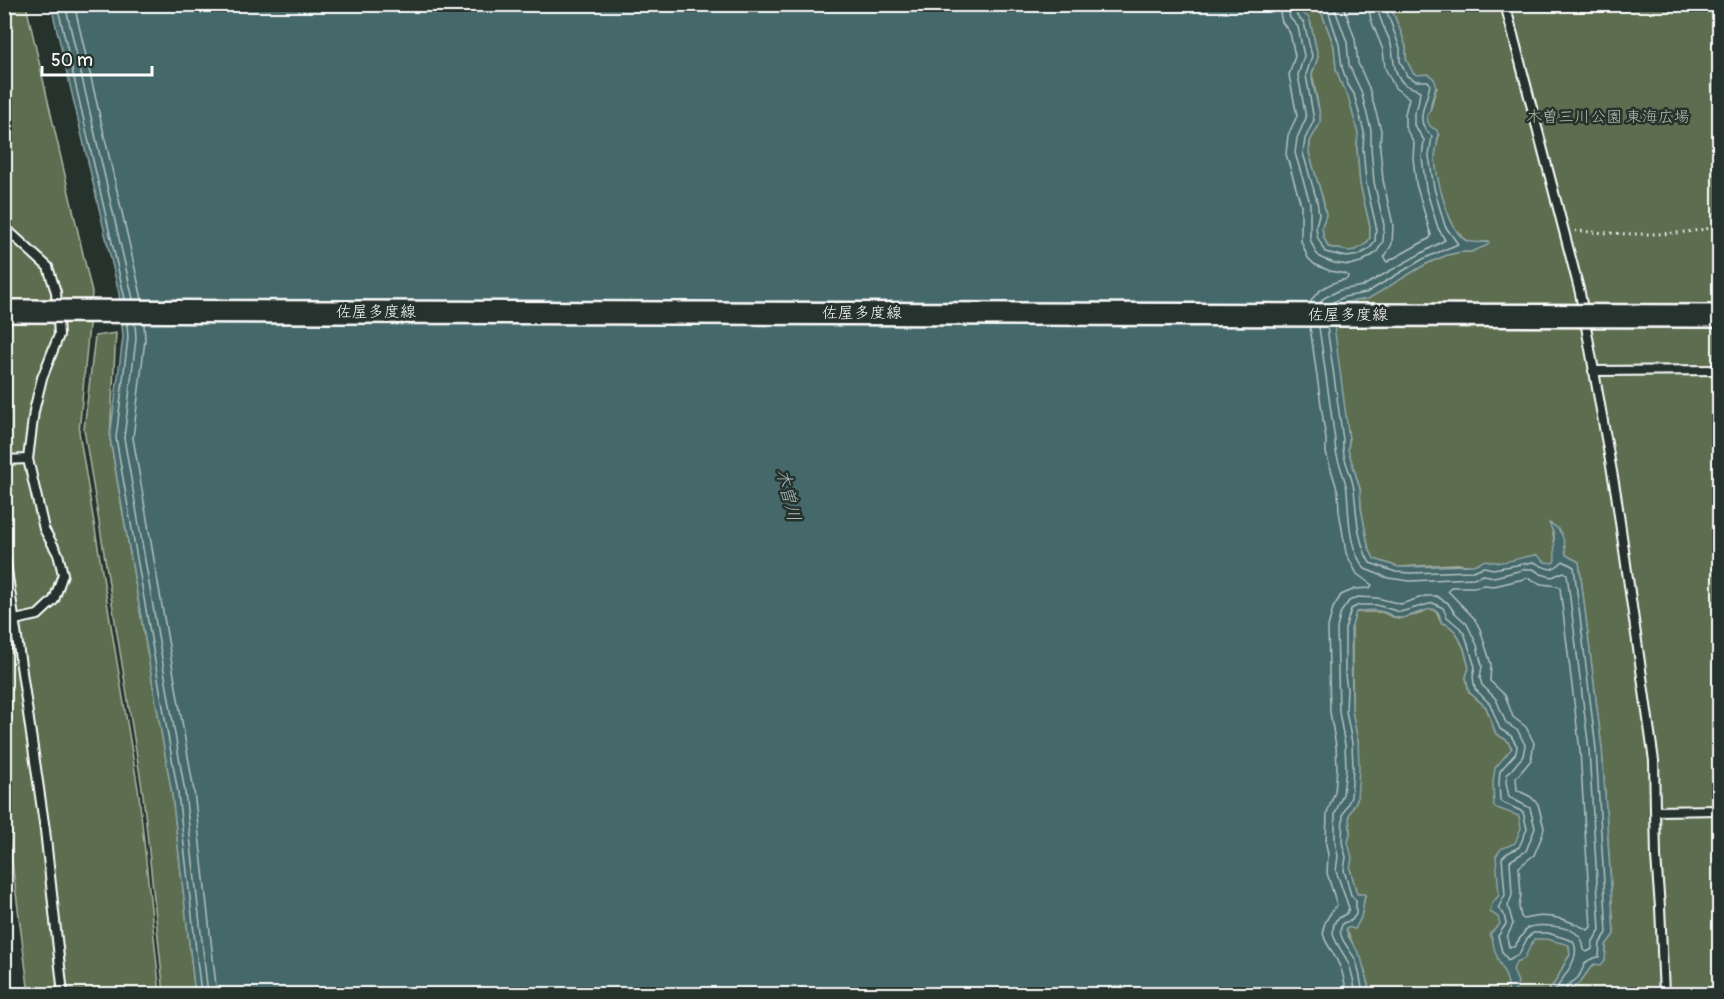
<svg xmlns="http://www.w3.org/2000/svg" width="1724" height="999" font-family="Pangolin,'Klee One',sans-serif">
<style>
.green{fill:#5c6e50;stroke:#aeb6a8;stroke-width:1.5}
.water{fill:#44676a;stroke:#8fa4a6;stroke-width:1.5}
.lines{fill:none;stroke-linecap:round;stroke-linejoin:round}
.shore{stroke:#b4c2c3;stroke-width:1.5}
.lane-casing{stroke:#fff;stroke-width:12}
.path{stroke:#fff;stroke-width:3;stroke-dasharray:1.5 4.5;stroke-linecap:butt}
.lane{stroke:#26332d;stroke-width:8}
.secondary-bridge-casing{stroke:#fff;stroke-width:26;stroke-linecap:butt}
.secondary-bridge{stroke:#26332d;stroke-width:21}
.labels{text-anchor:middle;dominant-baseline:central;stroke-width:5;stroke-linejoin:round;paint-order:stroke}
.park-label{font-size:16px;fill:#b6beb0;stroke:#26332d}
.street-label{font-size:16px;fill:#fff;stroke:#26332d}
.water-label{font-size:18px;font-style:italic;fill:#abbbbc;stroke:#26332d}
</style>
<rect width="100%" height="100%" fill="#26332d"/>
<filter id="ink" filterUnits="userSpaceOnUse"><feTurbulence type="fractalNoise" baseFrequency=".0167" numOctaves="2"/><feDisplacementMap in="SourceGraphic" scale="12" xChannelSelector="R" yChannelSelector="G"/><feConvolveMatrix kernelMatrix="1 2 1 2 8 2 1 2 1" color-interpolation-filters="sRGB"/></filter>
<g filter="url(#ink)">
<path class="green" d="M4,5H26L92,293L79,432L139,795L160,994H29L4,800Z
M1300,5H1319L1334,46L1336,68L1342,86L1348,95L1358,133L1357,148L1360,184L1370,226V238L1366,244L1356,250L1348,251L1328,247L1323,236L1322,226L1326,215L1323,200L1309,153L1310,141L1320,123V115L1312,74L1318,57L1310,21L1302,14Z
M1390,5H1719V994H1572V988C1590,978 1582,967 1605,960L1606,945L1614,934L1602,749L1579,562L1566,555L1565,548L1550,524C1557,540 1554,557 1561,575L1457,564L1398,567L1374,559L1368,546L1361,508L1360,489L1348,450L1349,440L1331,310L1346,302L1368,298L1426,264L1447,255L1461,252H1471L1488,242C1481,242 1475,244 1469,242C1448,233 1436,179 1435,158C1435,150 1437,142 1439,135L1427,123V116C1433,108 1432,97 1437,88L1413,74L1406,59V47L1402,35Z
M116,333L110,439L172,794L195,994H164L143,794L84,429L95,336Z
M1428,609C1440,609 1437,616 1442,623L1447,624L1456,632L1464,649L1469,668L1466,677L1469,692L1486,707L1496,734L1507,740L1512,749L1569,945L1570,955C1565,962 1562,969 1558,977C1555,984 1550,987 1548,994H1370L1365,971L1346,929L1348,927L1355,928L1361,917L1365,895L1357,894L1350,869L1348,842L1350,833L1349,815L1357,799L1358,742L1352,711V623L1356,612H1382L1398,619L1419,614Z"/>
<path class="water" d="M51,5H1300L1302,13L1308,17L1310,21L1318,57L1312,74V80L1320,115V123L1310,141L1309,153L1323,200L1326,215L1322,226L1323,236L1328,247L1348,251L1356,250L1366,244L1370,238V226L1360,184L1357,147L1358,133L1348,96L1342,86L1336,68L1334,46L1319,5H1390L1402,35L1406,47V59L1413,73L1417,75L1428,74C1439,81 1436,86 1433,96C1430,104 1432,109 1427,116C1428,124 1429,127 1437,130C1440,139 1435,148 1435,158C1436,177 1448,229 1465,240C1472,244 1480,242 1488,242V245L1471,252H1461L1447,255L1426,264L1368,299L1346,302L1332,310L1349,440L1348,450L1360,489L1361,508L1368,546L1374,559L1398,567H1410L1473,565L1486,560C1499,567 1522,556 1537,555L1545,562L1553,563L1555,560L1554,534L1549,523C1564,529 1564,542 1566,555L1579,562L1602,749L1614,934L1606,945L1605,960L1601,965L1594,964C1584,973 1585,981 1572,988V994H1548C1550,987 1555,984 1558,977C1562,969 1565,962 1570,955L1569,945L1547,939H1534L1524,959L1516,962L1513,970L1518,982L1514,994L1508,993C1510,977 1500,967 1496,954C1493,947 1494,941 1490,934L1500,924L1498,917L1490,912L1492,904L1499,895L1496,856L1501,849L1515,843L1521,828L1519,816L1494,807L1493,782L1495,768L1512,748L1507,740L1496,734L1486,707L1469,692L1466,677L1469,668L1464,648L1456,632L1447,624L1442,623C1439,618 1441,611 1433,609C1428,608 1409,617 1402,618C1396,619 1390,614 1384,612C1376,610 1365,610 1356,612L1351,629L1352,711L1358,742L1359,768L1357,799L1349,815L1350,833L1348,842L1352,858L1350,869L1357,894H1365L1361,917L1355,929L1348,927L1346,929L1348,936L1361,957L1370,994H195L172,794L110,438L123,337L119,293Z"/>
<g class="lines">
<path class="shore" d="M57,4L125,299
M65,4L133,299
M74,4L142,299
M1278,4L1282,22L1290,33L1295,56L1289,75L1297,116L1288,135L1286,154L1301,205V241L1308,258L1314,264L1330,271L1346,274L1348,276L1347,279C1332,282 1317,289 1310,303
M1287,4L1290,18L1298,27L1304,56L1298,75L1306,118L1297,138L1295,153L1310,203V239L1316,253L1321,258L1334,263L1349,265L1361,262L1376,253L1383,242L1384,225L1374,182L1371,148V130L1361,91L1349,65L1347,42L1333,4
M1295,4L1297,16L1304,23L1312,56L1306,75L1314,120L1305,139L1303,153L1317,201L1319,214L1316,226L1317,236L1325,252L1347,257L1359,255L1369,249L1375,242L1376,226L1366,183L1363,148L1364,132L1354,94L1347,83L1342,67L1339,44L1326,4
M1343,4L1355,39L1358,63L1369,88L1381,130L1380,148L1383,180L1393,225L1392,244L1384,258L1387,262L1430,238L1431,235L1416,184L1413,158L1414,143L1405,127V114L1409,98L1395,88L1385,68L1383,50L1371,20L1368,4
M1320,303L1324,298L1340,290L1363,286L1445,240L1438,228L1426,189L1422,157L1424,140L1414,125V113L1418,105L1420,91C1415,88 1407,87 1403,83C1391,70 1395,55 1390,41C1385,29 1378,18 1377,4
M1331,303L1344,297L1366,293L1423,259L1458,244L1445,226L1434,188L1429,156L1432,136C1412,121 1427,104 1430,84L1428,81H1416L1407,76L1400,61V48L1384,4
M127,323L128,338L116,438L178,793L201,994
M135,323L136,339L124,438L185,792L208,994
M144,323L145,340L133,438L194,791L217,994
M1310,327L1326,440V453L1338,492L1339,511L1346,553L1357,574L1372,585L1370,588L1355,589L1341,595L1333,608L1328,627L1330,712L1336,746L1337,768L1335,792L1327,813L1326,844L1328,855L1327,873L1337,905C1311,936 1327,937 1340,967C1344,975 1345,986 1347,994
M1319,327L1335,440C1334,458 1345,473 1347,491C1349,516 1348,548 1365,569L1388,578L1410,581L1473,578L1484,575L1494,577L1527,569H1533L1541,574L1552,577L1564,572L1567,574L1589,750L1600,930L1593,941L1592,949L1587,952L1584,950C1583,945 1583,940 1579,936C1571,926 1538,923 1527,928L1514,947H1509L1507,937L1513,924L1508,906L1512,895L1510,861L1526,851L1535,828L1530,808L1509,797L1506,782L1507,775L1523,756L1525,745L1518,731L1506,723L1496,699L1482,685L1480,678L1482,666L1477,645L1467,624L1454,612L1448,603L1436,596H1425L1401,604L1377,598L1358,597L1349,601L1341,612L1337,628L1339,712L1345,745L1346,768L1343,794L1335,814V842L1338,856L1336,871L1349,908L1347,913L1336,920C1326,937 1344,950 1349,965C1353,974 1354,985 1356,994
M1327,327L1343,440C1341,458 1352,473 1354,490C1357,515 1357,541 1370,563L1396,572L1410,573L1473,571L1484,567L1493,569L1534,562C1548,569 1551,573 1563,561L1574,567L1596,749L1607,933L1600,943L1599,957C1583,960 1586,964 1579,976C1577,980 1570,983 1567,986L1566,994
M1528,578L1541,584L1558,586L1560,588L1580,751L1591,927L1588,930C1570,920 1546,912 1524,919L1521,917L1519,907L1521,895L1519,867L1534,855L1542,836L1544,828L1538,804L1531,797L1517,790L1516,778L1531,760L1534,743L1526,727L1513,717L1505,695L1490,681L1491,664L1480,629L1474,618L1448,591L1451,587H1474L1484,585L1494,586Z
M1363,994C1361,984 1360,972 1356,961C1351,949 1334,936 1343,923L1352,920L1356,914V901L1351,895L1344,870L1346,857L1342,842L1343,814L1351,797L1353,768L1352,743L1346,711L1347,689L1345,675V629L1351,609L1359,605H1376L1400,612L1433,603L1443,608L1447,617L1460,628L1465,635L1475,667L1473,677L1475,689L1490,704L1500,729L1511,736L1517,746L1516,753L1500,771L1499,782L1500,801L1523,812L1527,829L1519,847L1506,854L1502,858L1505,895L1498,908L1504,914L1506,924L1498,936L1502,952L1508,960L1519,954L1528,937L1533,933H1548L1573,941C1583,960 1560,977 1554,994"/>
<g class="lane-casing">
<path id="lane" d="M1505,4L1580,293L1616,494L1654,761L1656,857L1660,907L1664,994
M4,227L48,267L56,292L59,335L42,378L34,411L28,459L44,529L58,554L63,574L54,600L38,615L15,620
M1593,371L1720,370
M4,460L28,459
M4,549L45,830L63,994
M1655,811L1720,810"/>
</g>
<path class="path" d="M1575,231C1627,234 1668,238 1720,226"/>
<use href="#lane" class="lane"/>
<g class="secondary-bridge-casing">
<path id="secondary-bridge" d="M4,311L1720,316"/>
</g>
<use href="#secondary-bridge" class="secondary-bridge"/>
</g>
</g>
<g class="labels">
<g class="park-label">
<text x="1608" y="117">木曽三川公園 東海広場</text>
</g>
<g class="street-label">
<text x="376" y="312">佐屋多度線</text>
<text x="862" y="313">佐屋多度線</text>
<text x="1348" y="315">佐屋多度線</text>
</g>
<g class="water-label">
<text transform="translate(788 495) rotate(76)">木曽川</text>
</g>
</g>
<rect width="1724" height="999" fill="none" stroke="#26332d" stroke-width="24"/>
<rect x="12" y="12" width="1700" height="975" fill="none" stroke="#fff" stroke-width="2" filter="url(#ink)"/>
<path d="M42 66v9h110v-9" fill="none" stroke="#ffffff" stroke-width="3"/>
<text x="51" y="66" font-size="18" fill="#ffffff" stroke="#26332d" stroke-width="4.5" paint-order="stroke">50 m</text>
</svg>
